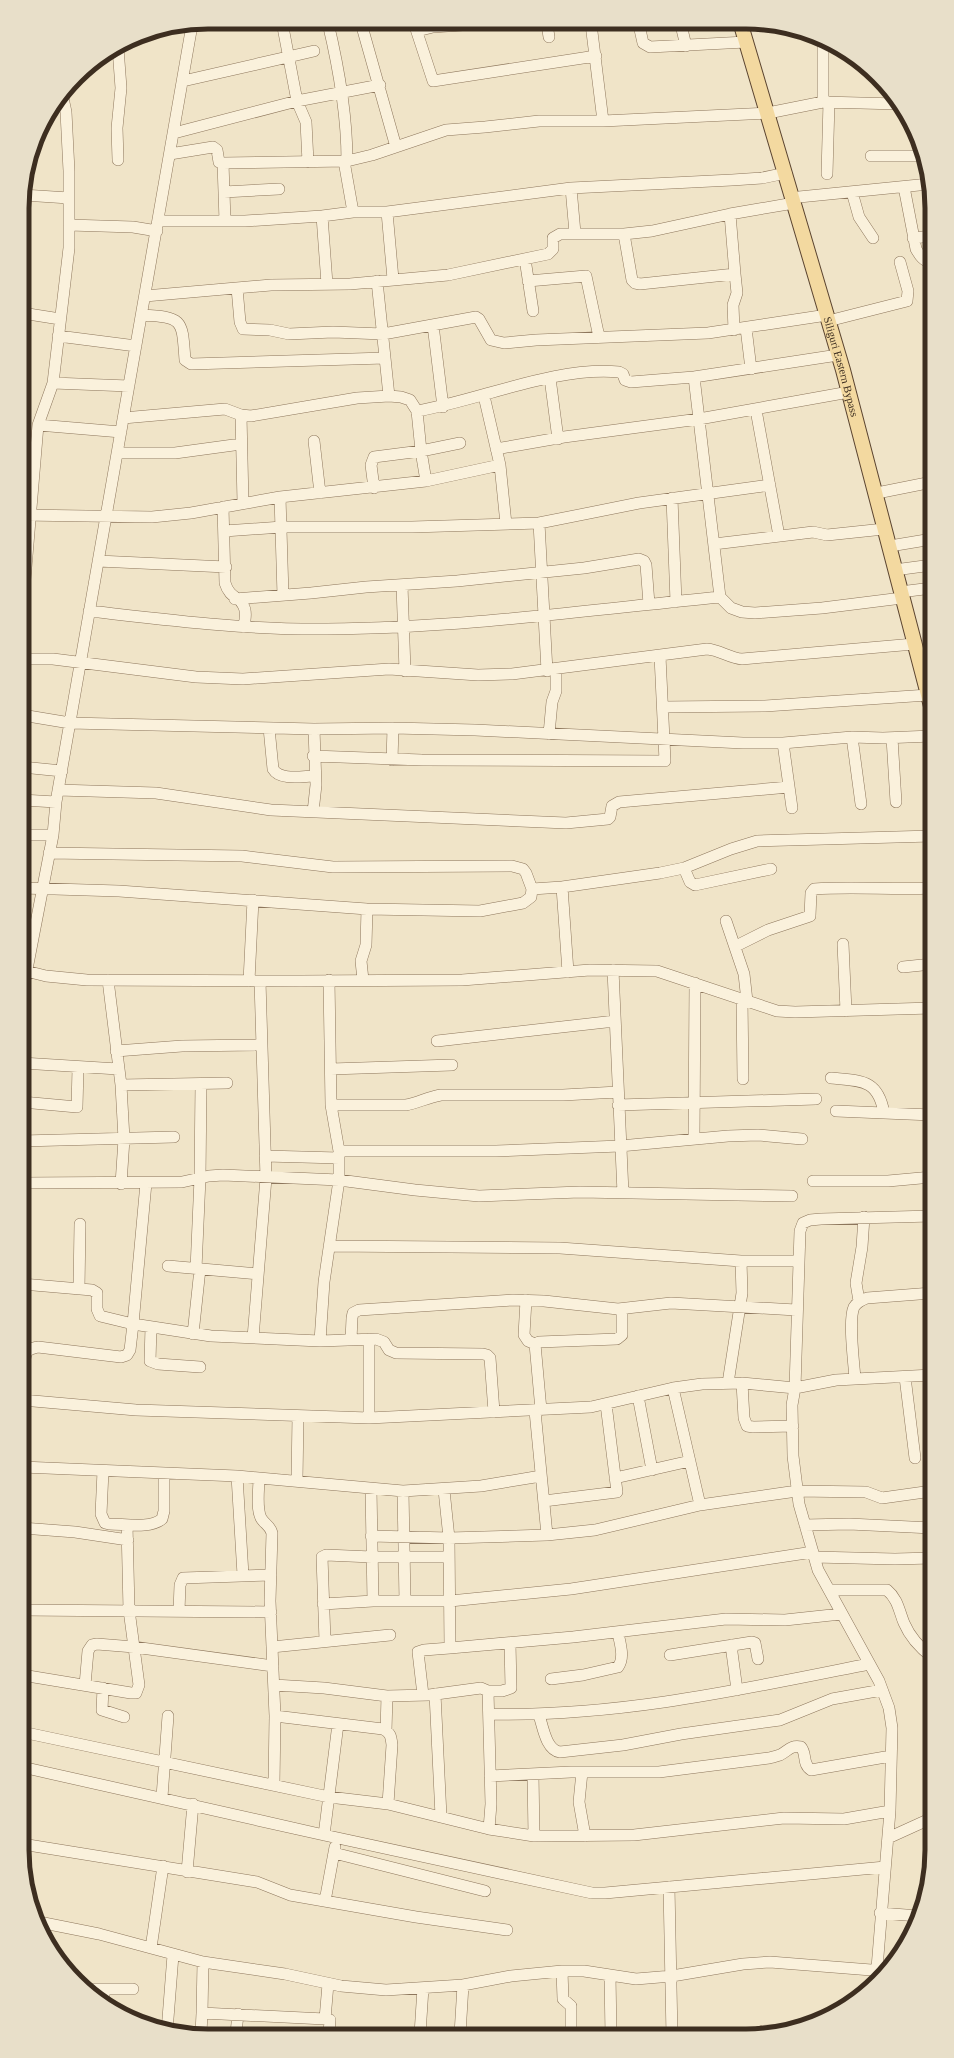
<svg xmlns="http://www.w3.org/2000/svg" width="954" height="2058" font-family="Georgia,serif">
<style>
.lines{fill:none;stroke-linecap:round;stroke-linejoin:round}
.minor-casing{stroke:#8d765c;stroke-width:12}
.major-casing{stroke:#5b4430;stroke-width:16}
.minor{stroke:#faf1dc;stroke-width:11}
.major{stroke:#f3d9a0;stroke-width:14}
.labels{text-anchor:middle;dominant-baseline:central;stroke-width:3.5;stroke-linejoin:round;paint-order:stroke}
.street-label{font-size:11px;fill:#3d2e20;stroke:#f7eed8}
.rim{fill:none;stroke:#3d2e20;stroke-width:5}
</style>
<rect width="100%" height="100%" fill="#f0e4c8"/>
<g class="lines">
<g class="minor-casing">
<path id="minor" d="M282,22L297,101L306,122L308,162
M328,23C339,69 347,113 347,161
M361,23L396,147
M414,23L433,81L596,56
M547,24L549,37
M591,24L603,121
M639,25L643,43L650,47L746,42
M681,25L686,46
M417,31L433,27L477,24
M137,36H138
M823,39V102
M183,81L314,51
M773,112L823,102L898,104
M174,133L297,101L380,85
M170,154L213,147L217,150L219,162L223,163L347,161L372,155L446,130L485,127L539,121H603L767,113
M871,156H924
M118,160L117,128L121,88L118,48
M344,161L353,212
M223,163L225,221
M827,174L829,102
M904,187L916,249C920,256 923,261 932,263
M571,188L575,233
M224,192L279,189
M852,192L859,217L873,238
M23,195L69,198
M799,197L929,184
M387,212L393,279
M322,216L327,284
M159,221H245L322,216L353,212H387L571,188L732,180L762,178L786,173
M69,225L133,227L157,231
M624,234L632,280L635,283L640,284L735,274L730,214
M913,238L932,236
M525,259L533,311
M377,281L389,396
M528,281L586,276L599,337
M237,288L240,322L243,329L270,330L289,334L333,332L383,334L476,317L479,319L491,340L504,343L536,340L708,333L827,315
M145,296L271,285L350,284L448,275L548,254L553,249V238L560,234H624L652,231L730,214L794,203
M22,313L60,319
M142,315C184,317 182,320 185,360L191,364L385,358
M836,319L907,301L908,291L900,262
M433,325L443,407
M746,328L751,369
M734,330L733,305L737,293L735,274
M58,336L136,346
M694,377L720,597
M550,378L558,439
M53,383L129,386
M484,396L500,465L506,524
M756,410L779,536
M417,411L421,451L426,481
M241,415L243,503
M123,418L225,409L241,415L251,416L357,398L389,396L401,397L410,400L417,411C481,400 555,366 619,372L623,374L625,380L631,382L694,377L838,355
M38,425L121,432
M314,441L320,493
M496,449L564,437L699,419L849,392
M117,453H175L241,444
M374,488L371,465L374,457L421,451L460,443
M882,492L932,482
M280,497L283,595
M672,498L676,602
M223,507L225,583C230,599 239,596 243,605C247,611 245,620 244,627
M22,515L152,517L191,513L280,497L426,481L500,465
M539,523L547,671
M224,531L282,527H412L539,523L639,503L770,485
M714,544L813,532L827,535L884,529
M896,545L932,539
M98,561L226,567
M902,569L932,565
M402,585L405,671
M908,591L932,588
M235,599L311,593L366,587L457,581L584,568L639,559L644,561L646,565L649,604
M89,611C169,620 247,630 327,629C458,628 589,610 720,597L731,608L742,612L755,613L822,608L902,598
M22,615L38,425L53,383L69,248V171L66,112L63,98
M22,659H53L196,677L243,679L389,669L478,675L512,674L707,649C720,650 729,658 742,659L914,644
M929,668L932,667
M663,707L765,706L928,695
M22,715L70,723L314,729L393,728L475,730L743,743H783L852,737L883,738L932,736
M269,728L273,769C280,781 303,776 315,776
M549,734L552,702L556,691V669
M852,737L861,804
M892,738L896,802
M783,743L792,808
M313,756L422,760L665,761L660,656
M392,760L393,728
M22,767L62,771
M58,790L156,793L271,810L566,823L608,819L610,817L612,806L619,802L789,787
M22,800L56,802
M313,812L316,785L314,729
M22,835H53
M684,868L690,882L695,885L771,869
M562,887L568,972
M22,888L119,891L367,909L480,911L523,903L531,897L532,889L526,873L523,869L512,866L333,867L242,856L49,853
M532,889L562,887L660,873L684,868L731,849L757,841L932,836
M726,921L744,974L747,1001
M843,944L846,1011
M736,946L768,930L810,916L811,893L814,889C853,886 892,890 932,888
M903,967L932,964
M22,970L46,976L87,980L301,981L462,980L590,970L657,971L777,1011L795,1012L932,1008
M613,970L623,1193
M108,980L121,1085L124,1139L121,1184
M363,980L361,961L366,945L367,909
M249,981L253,900
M22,995L53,835L56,802L192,25
M742,999L743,1079
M437,1041L615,1021
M116,1051L182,1046L262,1045
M22,1063L118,1069
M331,1069L452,1065
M831,1078C861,1081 878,1079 884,1113
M121,1085L227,1083
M22,1102L77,1107L78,1068
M331,1105H406C418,1103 428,1097 441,1095H563L618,1092
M618,1105L816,1099
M836,1111L932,1115
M694,1139L695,983
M22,1141L174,1137
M339,1151H496L620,1146L728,1136L758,1135L802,1139
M265,1156L339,1158
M813,1181H888L932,1177
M22,1183L182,1182L209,1176L223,1175L339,1180L415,1190L479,1196L580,1192L792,1196
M146,1183L133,1324L211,1336L320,1341L376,1339L384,1342L389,1350L396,1353L483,1354L487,1355L490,1358L494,1412
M329,1246L560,1248L741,1261H798
M168,1266L258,1274
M196,1269L200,1178L201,1084
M22,1284L92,1290L97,1293V1309L100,1316L133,1324L130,1350L127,1355L121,1357L38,1347C34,1348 30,1348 27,1352C22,1360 25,1390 25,1400
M79,1289L80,1224
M526,1300L524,1335L528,1341L535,1344
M859,1301L856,1283L862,1247L864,1217
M151,1327L150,1361L158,1364L200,1367
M193,1334L200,1269
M253,1338L266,1178L260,981
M351,1340L352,1318L353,1313L359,1310L513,1300L544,1301L618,1309L671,1303L796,1310
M320,1341L324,1282L339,1180V1151L331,1105L329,980
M932,1375L836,1380L795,1388L800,1231L803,1223L810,1220L821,1219L932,1216
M905,1377L915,1458
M855,1379C854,1363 848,1320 854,1307C857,1302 862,1300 867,1298L932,1293
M728,1383L742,1293L741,1261
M742,1383L744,1418L747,1426L753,1427L793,1426
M673,1388L700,1505
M638,1396L652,1470
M22,1400L136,1410L369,1418L591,1407L673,1388L702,1384L742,1383L795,1388L792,1405L793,1456L799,1504L818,1570L879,1681L889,1708L892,1728L890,1811L876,1980
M541,1410L535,1344L539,1342L617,1339L622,1335V1309
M535,1411L547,1535
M369,1418V1339
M22,1467L237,1476L403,1491L481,1486L541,1476
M103,1471L101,1514L105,1523L109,1524C125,1524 150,1529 162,1519L164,1511V1474
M237,1476L243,1575
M259,1478C259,1489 256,1508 261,1518C264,1524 270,1525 272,1533L270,1601L275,1716L383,1729C391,1733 391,1737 392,1745L388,1804
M615,1478L690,1461
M297,1480L298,1416
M444,1490L449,1538L450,1648L573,1637L726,1619L785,1620L841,1614
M403,1491L405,1601
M544,1501L617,1492L606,1404
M805,1525L849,1524L932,1528
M22,1528L75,1532L128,1540
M371,1536L449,1538L547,1535L595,1530L700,1505L797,1491L866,1492L882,1498L932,1491
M814,1557L895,1559L932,1558
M829,1590H887C898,1599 899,1611 904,1623C910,1637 920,1648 932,1657
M373,1601H450L571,1589L813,1552
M323,1604L373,1601L371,1489
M22,1610L271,1612
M179,1611L180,1585L183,1578L271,1575
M325,1641L322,1557L326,1555L372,1557H449
M731,1645L737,1690
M272,1647L390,1635
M670,1655L752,1642L755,1643L758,1659
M22,1675L131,1693H136L139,1685L129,1610L127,1525
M551,1679L583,1675L618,1667C625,1658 620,1643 618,1633
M85,1685L88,1651L92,1645L97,1644L134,1647L273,1666
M274,1685L324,1688L387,1696L429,1695L481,1688L488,1691L491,1804L489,1829
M103,1688L102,1710L124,1717
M488,1691H502L511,1688L510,1643
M435,1694L441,1816
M423,1695L418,1652L424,1650L450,1648
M490,1714C618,1717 744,1689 869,1664
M539,1715C543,1727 546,1750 560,1752L623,1745L681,1734L780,1720L832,1699L882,1690
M386,1731L387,1696
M22,1732L329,1797L388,1804L489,1829L534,1836L634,1835L784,1818L844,1819L890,1811
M22,1767L324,1835L592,1893H605L885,1867
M582,1772L579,1802L585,1836
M533,1774L534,1836
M490,1776L571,1772H659L769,1758C773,1757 777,1756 780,1755C788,1751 790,1745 801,1747C807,1754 802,1764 811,1770L891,1756
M274,1785L275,1716
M162,1797L168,1716
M324,1835L338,1724
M888,1838L932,1818
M22,1844L257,1882L290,1895L416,1917L507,1930
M334,1853L485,1891
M187,1872L193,1804
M669,1887L672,2036
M325,1901L335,1847
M880,1913L919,1916
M39,1922L99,1934L203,1962L285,1974L341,1986L386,1990L463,1985L511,1976L562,1971H584L636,1979L672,1976L743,1964L770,1962L884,1971
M151,1948L163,1866
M562,1971L563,1999L571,2006V2035
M610,1975L611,2035
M328,1984L325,2019L330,2020L329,2033
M84,1989H104V2002
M104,1989H133
M202,2013L203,1962
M167,2031L173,1955
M763,2031L791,2030
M201,2033L202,2013L325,2019
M236,2033L238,2014
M420,2034L423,1988
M460,2034L463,1985"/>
</g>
<g class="major-casing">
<g id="major">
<path id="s1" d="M741,25L843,370L932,710"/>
</g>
</g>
<use href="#minor" class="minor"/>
<use href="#major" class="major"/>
</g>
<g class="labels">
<g class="street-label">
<text stroke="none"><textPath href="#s1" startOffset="356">Siliguri Eastern Bypass</textPath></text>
</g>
</g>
<path d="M0 0H954V2058H0ZM208 29H746A179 179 0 0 1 925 208V1850A179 179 0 0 1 746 2029H208A179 179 0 0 1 29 1850V208A179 179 0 0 1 208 29Z" fill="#e8dfc9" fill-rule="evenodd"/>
<path class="rim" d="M208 29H746A179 179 0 0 1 925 208V1850A179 179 0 0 1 746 2029H208A179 179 0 0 1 29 1850V208A179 179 0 0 1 208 29Z"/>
</svg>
